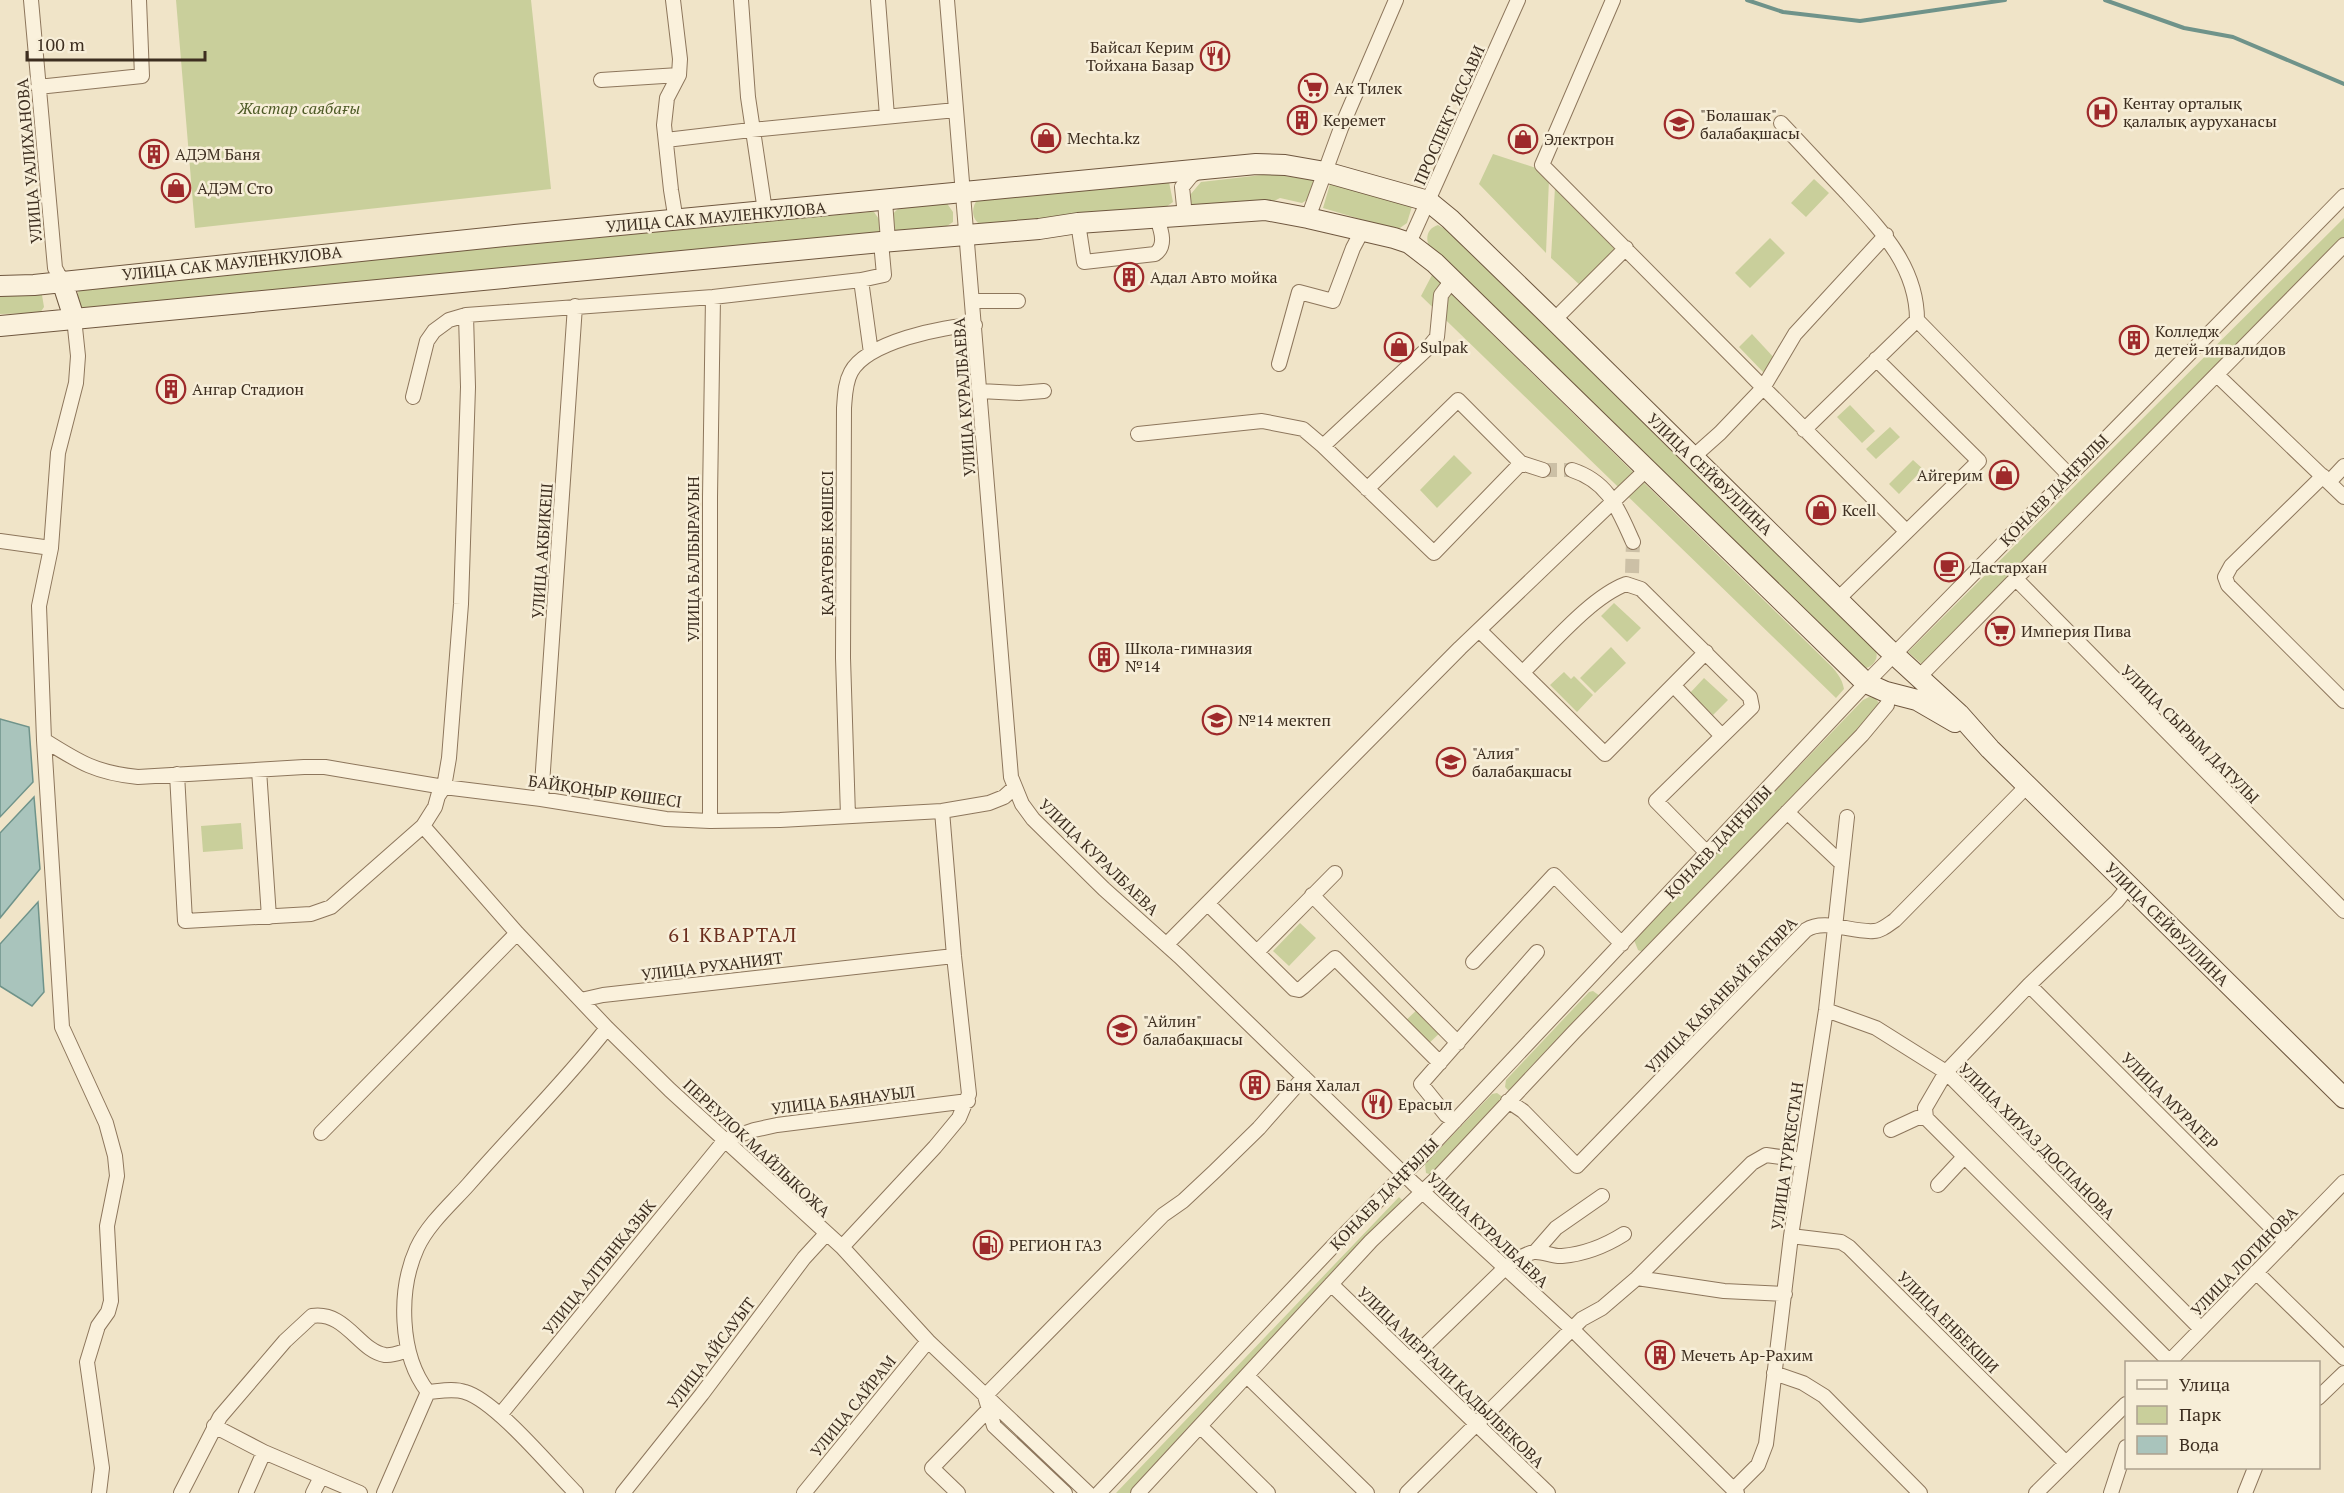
<svg xmlns="http://www.w3.org/2000/svg" width="2344" height="1493" font-family="'PT Serif',serif">
<style>
.green{fill:#c9cf9b}
.water{fill:#a9c4bc;stroke:#6f938a;stroke-width:1.5}
.lines{fill:none;stroke-linecap:round;stroke-linejoin:round}
.stream{stroke:#6f938a;stroke-width:4}
.street-tunnel{stroke:#ccc0a6;stroke-width:14;stroke-dasharray:14 7;stroke-linecap:butt}
.street-casing{stroke:#8d765c;stroke-width:16}
.secondary-casing{stroke:#6f573f;stroke-width:22}
.street{stroke:#faf1dc;stroke-width:14}
.secondary{stroke:#faf1dc;stroke-width:20}
.labels{text-anchor:middle;dominant-baseline:central;stroke-width:5;stroke-linejoin:round;paint-order:stroke}
.poi-label{font-size:16px;fill:#3d2e20;stroke:#f7eed8;text-anchor:start}
.park-label{font-size:16px;font-style:italic;fill:#4d5a26;stroke:#f7eed8}
.street-label{font-size:16px;fill:#3d2e20;stroke:#f7eed8}
.quarter-label{font-size:20px;letter-spacing:1.5px;fill:#6b2e1e;stroke:#f7eed8}
</style>
<rect width="100%" height="100%" fill="#f0e4c8"/>
<path class="green" d="M176,0H531L551,189L195,228Z
M1493,154L1539,169L1549,179L1546,253L1479,184Z
M1271,174L1313,180L1315,181L1310,198L1302,203L1280,198L1272,202L1190,206V195L1201,182Z
M1814,179L1829,193L1806,217L1791,203Z
M1169,182L1173,202L1166,207L981,225C971,219 971,207 978,199Z
M1333,182L1413,203L1407,223L1397,230L1323,208L1330,184Z
M1555,187L1619,248L1582,287L1551,258Z
M946,202L953,212V222L947,226L901,232L895,230C890,221 890,215 898,209Z
M869,212H874L881,222L879,232L876,234L84,309C77,305 76,298 79,290L85,286Z
M2344,218V241L1923,665L1908,652Z
M1438,225L1457,236L1875,649C1880,659 1873,666 1864,669L1429,246C1425,237 1428,228 1438,225Z
M1770,238L1785,253L1750,288L1735,273Z
M1432,275L1832,667C1838,674 1842,679 1844,689L1836,698L1421,296Z
M37,291L42,295L44,307L40,313L0,314V293Z
M1752,334L1777,361L1764,373L1739,347Z
M1850,405L1875,431L1862,443L1837,417Z
M1890,427L1900,437L1876,459L1866,449Z
M1454,455L1472,473L1437,508L1420,490Z
M1913,460L1923,469L1899,494L1889,484Z
M1614,603L1641,628L1627,642L1601,616Z
M1611,647L1626,663L1595,693L1580,678Z
M1564,672L1571,679L1574,676L1593,695L1577,712L1550,685Z
M1704,678L1728,700L1713,715L1690,693Z
M1869,697L1875,698L1879,703L1878,713L1645,953L1638,950L1634,940L1638,933L1863,700Z
M241,823L243,849L203,852L201,826Z
M1300,923L1316,938L1289,966L1273,951Z
M1593,991L1600,996L1510,1092L1505,1087L1506,1080L1589,992Z
M1420,1007L1443,1030L1425,1047L1402,1024Z
M1497,1093L1504,1098L1432,1175L1426,1173L1425,1164L1492,1094Z
M1399,1197L1407,1205L1134,1493H1116Z"/>
<path class="water" d="M0,719L29,727L33,782L0,817Z
M34,797L40,869L0,918V833Z
M38,902L44,992L32,1006L0,986V944Z"/>
<g class="lines">
<path class="stream" d="M1747,0L1783,12L1860,21L2005,0
M2105,0L2184,28L2233,37L2344,84"/>
<path class="street-tunnel" d="M1543,470H1572
M1632,573L1633,542"/>
<g class="street-casing">
<path id="street" d="M31,0L55,268L62,281
M673,0L680,59L679,75L667,98L664,125L671,190L676,221
M741,0L748,97L765,211
M878,0L887,116
M947,0L1011,777L1022,804L1033,819L1104,889L1180,957L1414,1184L1572,1329L1737,1493
M1613,0L1542,165L1906,531
M601,80L679,75
M38,87L142,76L139,0
M1781,123C1802,145 1823,168 1844,190C1879,228 1917,265 1917,320L2069,475
M666,140L751,130L956,110
M885,201L888,241
M1185,216L1182,187L1191,176L1200,170
M1308,218L1341,128L1396,0
M1078,223L1084,262L1155,254C1167,246 1161,230 1157,218
M1409,243L1518,0
M861,280L871,353
M973,301H1018
M74,318L78,356L76,383L58,453L51,548L39,606L44,740L62,1027L106,1123L115,1156L117,1176L107,1226L111,1301L108,1312L98,1326L87,1362L102,1468L99,1493
M1554,320L1626,248
M1279,364L1299,292L1333,301L1353,248L1362,231
M2217,375L2344,497
M980,391L1019,393L1044,391
M413,397L427,341L434,331L449,320L466,315L713,297L861,280L884,275L881,242
M1804,430L1917,320
M1138,434L1262,421L1303,429L1323,446L1434,553L1521,463
M1323,446L1428,348L1437,337L1441,295L1453,279
M1693,457L1720,433L1763,388L1795,334L1886,235
M1572,470C1609,482 1618,509 1633,542
M2323,476L2231,566L2225,577L2228,585L2344,701
M2329,482L2344,466
M1367,489L1458,400L1521,463L1543,470
M0,541L51,548
M2015,578L2344,911
M1838,599L1979,461L1876,359
M1479,630L1605,754L1706,652
M1523,672C1551,645 1591,597 1626,584L1641,589L1750,697L1752,707L1656,801L1708,854
M1920,676L2344,245
M1674,686L1722,736
M44,740C79,762 96,773 138,777L304,767H325L444,787L541,799L666,819L710,821L780,820L942,811L989,803L1004,797L1014,788
M259,770L269,917
M177,774L185,921L311,914L331,907L423,826L435,807L438,796L444,787L449,758L461,604L468,387L466,315
M541,799L575,306
M1787,812L1841,863
M848,816L843,658L844,408C845,396 845,383 851,372C867,342 943,326 975,325
M710,821V497L713,297
M423,826L517,933L607,1028L670,1090L842,1247L928,1341L1088,1493
M2129,886L2117,901L2029,985L1946,1072L1925,1108L1926,1118L2170,1362
M1312,895L1458,1043
M1208,904L1294,989L1299,990L1303,987L1335,958L1440,1063
M1167,944L1460,648L1646,470
M1257,952L1335,873
M1473,962L1554,875L1622,944
M2029,985L2286,1242
M581,1000L603,995L954,956
M1826,1010L1876,1028L1946,1072L2201,1329
M1508,1101L1523,1111L1577,1166L1806,930C1825,918 1852,933 1874,931C1881,931 1889,924 1895,920L2028,785
M1455,1121L1446,1115L1421,1084L1537,952
M1891,1130L1917,1118H1926
M321,1133L517,933
M1938,1185L1964,1157
M1791,1236L1841,1242L1849,1247L2066,1463
M842,1247L935,1147L959,1118L969,1094L954,956L942,811
M1535,1252L1556,1228L1602,1196
M2256,1272L2344,1358
M1637,1278L1724,1291L1785,1294
M1331,1284L1548,1493
M1410,1360L1505,1268C1513,1262 1524,1254 1534,1252C1543,1251 1553,1257 1562,1256C1585,1254 1605,1246 1624,1234
M2169,1362L2344,1182
M1774,1373L1803,1383L1824,1396L1920,1493
M1248,1377L1367,1493
M428,1392C399,1355 398,1290 417,1248C428,1224 451,1204 468,1185C514,1132 564,1083 607,1028
M428,1392C440,1391 454,1388 465,1392C496,1401 551,1468 576,1493
M985,1396L1163,1215L1183,1201L1215,1171L1259,1128L1304,1077
M985,1396L994,1426L1065,1493
M2318,1398L2344,1373
M500,1415L725,1140L754,1130L777,1125L968,1101
M214,1426L264,1452L360,1493
M1201,1427L1268,1493
M1734,1489L1758,1465L1766,1444L1791,1236L1826,1010L1847,817
M181,1493L220,1417L285,1341L312,1316C346,1311 359,1351 385,1355C393,1356 401,1352 408,1350
M246,1493L264,1452
M313,1493L321,1477
M384,1493L428,1392
M623,1493L702,1394L804,1258L826,1234
M804,1493L928,1341
M958,1493L932,1468L988,1410
M1099,1493L1336,1243L1421,1157L1866,683L2344,196
M1138,1493L1371,1241L1439,1176L1574,1032L1862,735L1887,705
M1407,1493L1582,1319L1602,1308L1637,1278L1752,1163L1766,1155L1802,1160
M2036,1493L2126,1404
M2111,1493L2126,1447
M2245,1493L2255,1468"/>
</g>
<g class="secondary-casing">
<path id="secondary" d="M62,281L74,318
M0,286L34,285L515,235L1256,164L1285,165L1325,172L1428,201L1450,219L1554,320L1886,647L1959,714L1990,749L2344,1098
M0,326L881,242L1039,229L1078,223L1265,210L1308,218L1394,238L1409,243L1435,263L1866,683L1886,692L1917,700L1955,722"/>
</g>
<use href="#street" class="street"/>
<use href="#secondary" class="secondary"/>
</g>
<defs>
<g id="restaurant-ring" transform="scale(1.5)"><circle r="9.5" fill="#f7eed8" stroke="#9e2a2b" stroke-width="1.5"/><path d="M-5-6h1v4h1v-4h1v4h1v-4h1v5L-1.5 .5V6h-2V.5L-5-1ZM5-6V6H3V1.5H1.5Q1.5-4 5-6Z" fill="#9e2a2b"/></g>
<g id="supermarket-ring" transform="scale(1.5)"><circle r="9.5" fill="#f7eed8" stroke="#9e2a2b" stroke-width="1.5"/><path d="M-6-5.5h2.5l.6 2H6L4.5 2H-2.5L-4.4-4H-6ZM-1.5 3.2a1.3 1.3 0 1 0 .1 0ZM3 3.2a1.3 1.3 0 1 0 .1 0Z" fill="#9e2a2b"/></g>
<g id="hospital-ring" transform="scale(1.5)"><circle r="9.5" fill="#f7eed8" stroke="#9e2a2b" stroke-width="1.5"/><path d="M-5-5h3v3.5h4V-5h3V5h-3V1.5h-4V5h-3Z" fill="#9e2a2b"/></g>
<g id="building-ring" transform="scale(1.5)"><circle r="9.5" fill="#f7eed8" stroke="#9e2a2b" stroke-width="1.5"/><path d="M-4-6H4V6H1V3H-1V6H-4ZM-2.5-4.3h1.7v1.8h-1.7ZM.8-4.3h1.7v1.8H.8ZM-2.5-1h1.7V.8h-1.7ZM.8-1h1.7V.8H.8Z" fill="#9e2a2b"/></g>
<g id="school-ring" transform="scale(1.5)"><circle r="9.5" fill="#f7eed8" stroke="#9e2a2b" stroke-width="1.5"/><path d="M0-5L7-2L0 1L-7-2ZM-4 1L0 2.5L4 1V4Q0 6-4 4Z" fill="#9e2a2b"/></g>
<g id="shop-ring" transform="scale(1.5)"><circle r="9.5" fill="#f7eed8" stroke="#9e2a2b" stroke-width="1.5"/><path d="M-5-2.5h2.3a2.7 3.5 0 0 1 5.4 0H5L5.5 6h-11ZM-1.5-2.5h3a1.5 2.3 0 0 0-3 0Z" fill="#9e2a2b"/></g>
<g id="cafe-ring" transform="scale(1.5)"><circle r="9.5" fill="#f7eed8" stroke="#9e2a2b" stroke-width="1.5"/><path d="M-5.5-4.5H6V0H3Q3 3.5 0 3.5H-2.5Q-5.5 3.5-5.5 0ZM3-3.2v2h1.7v-2ZM-6 4.5H4V6H-6Z" fill="#9e2a2b"/></g>
<g id="fuel-ring" transform="scale(1.5)"><circle r="9.5" fill="#f7eed8" stroke="#9e2a2b" stroke-width="1.5"/><path d="M-5.5-6h7V0h2V4h1.3V-2.5L3-4.5l.8-.8L6-3V5H2.5V1h-1V6h-7ZM-4.2-4.7v3.2H.2V-4.7Z" fill="#9e2a2b"/></g>
</defs>
<g fill-rule="evenodd">
<use href="#restaurant-ring" x="1215" y="56"/>
<use href="#supermarket-ring" x="1313" y="88"/>
<use href="#hospital-ring" x="2102" y="112"/>
<use href="#building-ring" x="1302" y="120"/>
<use href="#school-ring" x="1679" y="124"/>
<use href="#shop-ring" x="1046" y="138"/>
<use href="#shop-ring" x="1523" y="139"/>
<use href="#building-ring" x="154" y="154"/>
<use href="#shop-ring" x="176" y="188"/>
<use href="#building-ring" x="1129" y="277"/>
<use href="#building-ring" x="2134" y="340"/>
<use href="#shop-ring" x="1399" y="347"/>
<use href="#building-ring" x="171" y="389"/>
<use href="#shop-ring" x="2004" y="475"/>
<use href="#shop-ring" x="1821" y="510"/>
<use href="#cafe-ring" x="1949" y="567"/>
<use href="#supermarket-ring" x="2000" y="631"/>
<use href="#building-ring" x="1104" y="657"/>
<use href="#school-ring" x="1217" y="720"/>
<use href="#school-ring" x="1451" y="762"/>
<use href="#school-ring" x="1122" y="1030"/>
<use href="#building-ring" x="1255" y="1085"/>
<use href="#restaurant-ring" x="1377" y="1104"/>
<use href="#fuel-ring" x="988" y="1245"/>
<use href="#building-ring" x="1660" y="1355"/>
</g>
<g class="labels">
<g class="poi-label">
<text x="1194" y="47" text-anchor="end">Байсал Керим<tspan x="1194" dy="18">Тойхана Базар</tspan></text>
<text x="1334" y="88">Ак Тилек</text>
<text x="2123" y="103">Кентау орталық<tspan x="2123" dy="18">қалалық ауруханасы</tspan></text>
<text x="1700" y="115">"Болашак"<tspan x="1700" dy="18">балабақшасы</tspan></text>
<text x="1323" y="120">Керемет</text>
<text x="1067" y="138">Mechta.kz</text>
<text x="1544" y="139">Электрон</text>
<text x="175" y="154">АДЭМ Баня</text>
<text x="197" y="188">АДЭМ Сто</text>
<text x="1150" y="277">Адал Авто мойка</text>
<text x="2155" y="331">Колледж<tspan x="2155" dy="18">детей-инвалидов</tspan></text>
<text x="1420" y="347">Sulpak</text>
<text x="192" y="389">Ангар Стадион</text>
<text x="1983" y="475" text-anchor="end">Айгерим</text>
<text x="1842" y="510">Kcell</text>
<text x="1970" y="567">Дастархан</text>
<text x="2021" y="631">Империя Пива</text>
<text x="1125" y="648">Школа-гимназия<tspan x="1125" dy="18">№14</tspan></text>
<text x="1238" y="720">№14 мектеп</text>
<text x="1472" y="753">"Алия"<tspan x="1472" dy="18">балабақшасы</tspan></text>
<text x="1143" y="1021">"Айлин"<tspan x="1143" dy="18">балабақшасы</tspan></text>
<text x="1276" y="1085">Баня Халал</text>
<text x="1398" y="1104">Ерасыл</text>
<text x="1009" y="1245">РЕГИОН ГАЗ</text>
<text x="1681" y="1355">Мечеть Ар-Рахим</text>
</g>
<g class="park-label">
<text x="299" y="108">Жастар саябағы</text>
</g>
<g class="street-label">
<text transform="translate(1449 115) rotate(-66)">ПРОСПЕКТ ЯССАВИ</text>
<text transform="translate(29 161) rotate(-95)">УЛИЦА УАЛИХАНОВА</text>
<text transform="translate(716 217) rotate(-5)">УЛИЦА САК МАУЛЕНКУЛОВА</text>
<text transform="translate(232 263) rotate(-6)">УЛИЦА САК МАУЛЕНКУЛОВА</text>
<text transform="translate(964 397) rotate(-94)">УЛИЦА КУРАЛБАЕВА</text>
<text transform="translate(1710 474) rotate(44)">УЛИЦА СЕЙФУЛЛИНА</text>
<text transform="translate(2054 490) rotate(-46)">ҚОНАЕВ ДАҢҒЫЛЫ</text>
<text transform="translate(827 543) rotate(-90)">ҚАРАТӨБЕ КӨШЕСІ</text>
<text transform="translate(542 551) rotate(-86)">УЛИЦА АКБИКЕШ</text>
<text transform="translate(693 559) rotate(-90)">УЛИЦА БАЛБЫРАУЫН</text>
<text transform="translate(2190 734) rotate(45)">УЛИЦА СЫРЫМ ДАТУЛЫ</text>
<text transform="translate(605 791) rotate(8)">БАЙҚОҢЫР КӨШЕСІ</text>
<text transform="translate(1718 842) rotate(-47)">ҚОНАЕВ ДАҢҒЫЛЫ</text>
<text transform="translate(1099 857) rotate(44)">УЛИЦА КУРАЛБАЕВА</text>
<text transform="translate(2167 924) rotate(45)">УЛИЦА СЕЙФУЛЛИНА</text>
<text transform="translate(712 966) rotate(-7)">УЛИЦА РУХАНИЯТ</text>
<text transform="translate(1721 995) rotate(-46)">УЛИЦА КАБАНБАЙ БАТЫРА</text>
<text transform="translate(843 1100) rotate(-7)">УЛИЦА БАЯНАУЫЛ</text>
<text transform="translate(2170 1101) rotate(45)">УЛИЦА МУРАГЕР</text>
<text transform="translate(2037 1141) rotate(45)">УЛИЦА ХИУАЗ ДОСПАНОВА</text>
<text transform="translate(757 1148) rotate(43)">ПЕРЕУЛОК МАЙЛЫКОЖА</text>
<text transform="translate(1787 1156) rotate(-82)">УЛИЦА ТУРКЕСТАН</text>
<text transform="translate(1384 1194) rotate(-46)">ҚОНАЕВ ДАҢҒЫЛЫ</text>
<text transform="translate(1488 1230) rotate(43)">УЛИЦА КУРАЛБАЕВА</text>
<text transform="translate(2244 1261) rotate(-46)">УЛИЦА ЛОГИНОВА</text>
<text transform="translate(599 1267) rotate(-51)">УЛИЦА АЛТЫНКАЗЫК</text>
<text transform="translate(1948 1322) rotate(45)">УЛИЦА ЕНБЕКШИ</text>
<text transform="translate(711 1353) rotate(-53)">УЛИЦА АЙСАУЫТ</text>
<text transform="translate(1451 1377) rotate(44)">УЛИЦА МЕРГАЛИ КАДЫЛБЕКОВА</text>
<text transform="translate(853 1406) rotate(-51)">УЛИЦА САЙРАМ</text>
</g>
<g class="quarter-label">
<text x="733" y="934">61 КВАРТАЛ</text>
</g>
</g>
<rect x="2125" y="1361" width="195" height="108" fill="#f7eed8" stroke="#ada18e" stroke-width="1.5"/>
<rect x="2137" y="1380" width="30" height="9" fill="#faf1dc" stroke="#ada18e" stroke-width="1.5"/>
<text x="2179" y="1391" font-size="18" fill="#3d2e20">Улица</text>
<rect x="2137" y="1406" width="30" height="18" fill="#c9cf9b" stroke="#ada18e" stroke-width="1.5"/>
<text x="2179" y="1421" font-size="18" fill="#3d2e20">Парк</text>
<rect x="2137" y="1436" width="30" height="18" fill="#a9c4bc" stroke="#ada18e" stroke-width="1.5"/>
<text x="2179" y="1451" font-size="18" fill="#3d2e20">Вода</text>
<path d="M27 51v9h178v-9" fill="none" stroke="#3d2e20" stroke-width="3"/>
<text x="36" y="51" font-size="18" fill="#3d2e20" stroke="#f7eed8" stroke-width="4.5" paint-order="stroke">100 m</text>
</svg>
